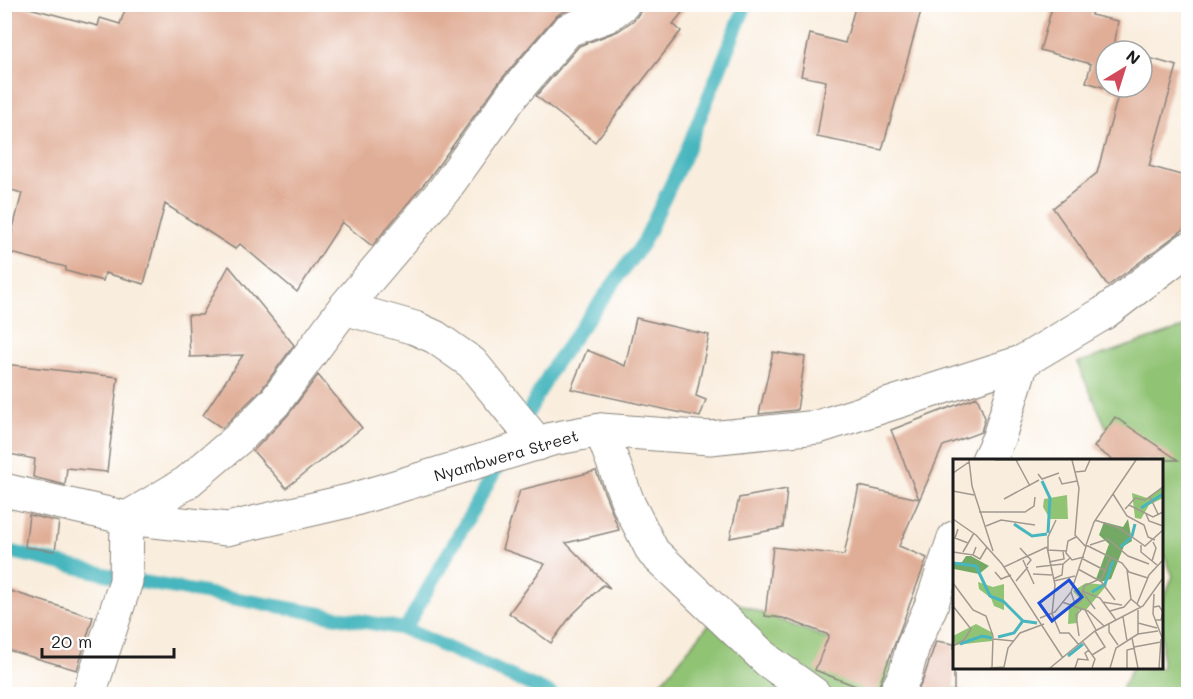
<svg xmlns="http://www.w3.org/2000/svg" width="1193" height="699" font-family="Mali,sans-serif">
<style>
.garden{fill:#90c373;stroke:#567048;stroke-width:1.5}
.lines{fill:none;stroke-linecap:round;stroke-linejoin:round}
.stream{stroke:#47b6be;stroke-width:14}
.building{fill:#e0ad96}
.street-casing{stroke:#8a847c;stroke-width:35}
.secondary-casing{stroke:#8a847c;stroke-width:35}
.street{stroke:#fff;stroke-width:33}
.secondary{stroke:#fff;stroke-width:33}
.labels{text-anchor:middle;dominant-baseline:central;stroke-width:4.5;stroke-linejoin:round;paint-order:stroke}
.street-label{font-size:16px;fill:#1c1c1c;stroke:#fff}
.inset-river{fill:none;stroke:#47b6be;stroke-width:3}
.inset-road{fill:none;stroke:#a19990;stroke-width:1.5}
.view{fill:#1d4ed8;fill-opacity:0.15;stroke:#1d4ed8;stroke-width:3}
.inset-edge{fill:none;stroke:#1c1c1c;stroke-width:3}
</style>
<rect width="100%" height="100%" fill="#fff"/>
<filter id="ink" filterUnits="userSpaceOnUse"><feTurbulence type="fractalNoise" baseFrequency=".0167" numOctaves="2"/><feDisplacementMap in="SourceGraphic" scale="12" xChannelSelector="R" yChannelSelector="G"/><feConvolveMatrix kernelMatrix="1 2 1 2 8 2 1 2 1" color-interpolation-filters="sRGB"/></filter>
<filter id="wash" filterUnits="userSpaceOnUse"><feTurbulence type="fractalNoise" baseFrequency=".008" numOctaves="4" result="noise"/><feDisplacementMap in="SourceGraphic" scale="24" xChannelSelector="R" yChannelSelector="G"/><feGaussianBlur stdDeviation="1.35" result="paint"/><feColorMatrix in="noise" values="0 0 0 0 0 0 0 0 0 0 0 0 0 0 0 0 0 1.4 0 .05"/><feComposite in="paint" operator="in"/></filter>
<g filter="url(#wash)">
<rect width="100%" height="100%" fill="#f9eddd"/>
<path class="garden" d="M1188,326V694H1119L1132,668H1162V602L1173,576L1162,550V460H1121L1077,363Z
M729,600L969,694H652Z"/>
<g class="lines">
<path class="stream" d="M522,424L554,365L643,243L684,157L746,4
M4,550L126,579L405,629L551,694
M405,629L502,459"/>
</g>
<g id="blocks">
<path class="building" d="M14,4L98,26L100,18L120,24L127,4H584L562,12L554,18L499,82L429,178L372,246L342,222L297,292L240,244L235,249L165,204L144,284L105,273L103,281L66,271V267L7,252L22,193L4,188V37Z
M641,4H689L673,24L681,31L595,142L536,96L579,46L618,31L635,19L640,12Z
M856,4H923L882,150L817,137L826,81L801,76L810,34L845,43Z
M1053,4H1066L1092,11L1091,15L1118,21L1114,48L1124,51H1106V87H1142V56L1177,66L1149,166L1188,177V226L1108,286L1053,208L1097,173L1119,92L1086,82L1091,64L1040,50Z
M229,266L294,345L261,390L222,428L203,415L243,355L190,357L188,315H202Z
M636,318L709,335L696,396L706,400L700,417L571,389L587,350L625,366Z
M773,352L805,357L797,410L759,414Z
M4,364L118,377L107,472L67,468L65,485L33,477L35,459L4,453Z
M318,375L362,428L286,488L253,451L288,415Z
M977,397L985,418L981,432L943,446L899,546L927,558L876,694L815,670L829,635L783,618L765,616L773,547L844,555L859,486L919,499L891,430Z
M1115,417L1178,460H1113L1094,447Z
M596,471L619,530L566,543L610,588L603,585L571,616L551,643L509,613L545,564L502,549L520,490Z
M787,489L783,528L730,538L739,498Z
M29,515L59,522L55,551L25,547Z
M4,589L93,617L77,670L4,649Z
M936,641L954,644V694H916L923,680Z"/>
</g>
</g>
<g filter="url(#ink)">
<use href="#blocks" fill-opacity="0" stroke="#8a847c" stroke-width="1.5"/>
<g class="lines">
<g class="street-casing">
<path id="street" d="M344,308L415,328L435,337L472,363L538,444
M601,430L629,505L653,552L768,661L814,694
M988,460L999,437L1022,362
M89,694L126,581L127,518L186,483L238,439L275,402L344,308L444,190L513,94L568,30L607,16L623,4
M895,694L905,675L913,646L931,606L954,538"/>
</g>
<g class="secondary-casing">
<path id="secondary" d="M4,490L127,518L227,529L352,500L552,439L601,430L710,438L818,427L1022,362L1104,313L1188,249"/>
</g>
<use href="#street" class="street"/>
<use href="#secondary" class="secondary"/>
</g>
</g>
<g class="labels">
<g class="street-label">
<text transform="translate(506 455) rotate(-16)">Nyambwera Street</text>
</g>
</g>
<g transform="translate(953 459)">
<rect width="210" height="210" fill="#f9eddd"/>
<path d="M210,27V39L196,46L188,60L182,59L179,34L194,39ZM114,36L115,60H97L90,48L91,40Z" fill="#90c373"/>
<path d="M175,60L179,82L171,87L158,120L147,123L143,120L156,85L146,76L151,63L170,68ZM13,97H18L36,107L26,115L1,110L0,105L9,103Z" fill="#74a965"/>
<path d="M25,123L40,128L51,125V151L41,147L38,139L26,130ZM133,124L154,126L133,151H126L124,164L115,165L116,145L128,141L120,132ZM23,165L40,174L39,182L2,186L0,177Z" fill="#90c373"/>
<path class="inset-river" d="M89,22L97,39L95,74M188,49L210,35M61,65L79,77L94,75M168,88L179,77L182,65M0,104L23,107L37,137L50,142L70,162L84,164M139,133L152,125L160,102M45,178L61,174L69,163M7,185L29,177L39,179M115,197L130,185"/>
<path class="inset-road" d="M16,1L19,27L40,92M42,1H67M63,1L77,27M183,1L141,63L133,86L169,104L176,113L195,119M0,9V14L16,3M122,13L132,12L137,1M85,15L89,20L106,14M106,18L109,25L124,22M0,32L21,36M160,35L174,57L191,66L195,78L202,81M197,38L205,55M51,40L86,21M176,46L182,39L192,41L210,28M172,50L176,46L200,58L210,53M26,53H72L81,47L82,38M193,55L196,62L210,67M0,60L23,76L49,105L110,199M103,61L95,78V91L113,92M142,61L166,69L192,87L210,71M33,67L48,61L82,66M5,70L2,79L15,84M123,78L115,82L113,94L119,101L131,98M137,86L155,80L175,97L196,105M188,86V93L204,106M94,88L102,126L99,155L107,174H116L126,186M67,89L78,101L74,106M0,93L20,96L23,88M10,93L21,74M20,96L27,100L34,88M130,100L153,112M70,101L81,125M199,102L203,89L200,83M96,103L111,100L110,92M51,108L94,88M83,108L110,105L117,99M125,110L145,121M174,111L178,140L184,145M42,113L48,120L58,116M80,115L99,116M100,120L109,116L110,105M147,121L162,141M63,122L75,108M101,122L122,117M0,124L20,151L33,157L40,177L39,209M129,132L147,139L163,161M118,133L122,145L128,142L131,127L149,119L157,99M131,135L142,150M201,135L200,155L210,181M109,143L135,152L151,167M149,143L169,146M0,147L18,170L11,181L0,187M201,148L206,147L210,153L208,161H203M188,149L184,145L196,116L210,101M132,151L143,171M157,152L171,148L178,140M170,158L174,182M87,159L102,153L118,133L133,88L122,76L126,29L119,1M156,164V173L165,186M185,164L204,169M185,175L205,172M126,177L123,156L129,150M179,179L185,209M40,180L61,182M130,183L142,200L139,209M181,188L208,183M139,196L152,188L142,172M37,209L51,208L55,189L67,174L91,165M97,209L142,172L190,147L210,119M122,209L125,200L135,201L132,194L136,191M157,209L163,189L185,175V151M174,209V191L182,189M206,209L208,180"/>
<path class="view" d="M116,121L129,138L99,162L86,144Z"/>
<rect width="210" height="210" class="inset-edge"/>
</g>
<rect width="1193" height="699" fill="none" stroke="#fff" stroke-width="24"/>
<g transform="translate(1124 69) rotate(38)"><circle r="28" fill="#ffffff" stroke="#a4a4a4" stroke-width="1.5"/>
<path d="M0-4.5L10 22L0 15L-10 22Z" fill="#d1495b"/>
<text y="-9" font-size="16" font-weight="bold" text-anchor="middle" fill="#1c1c1c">N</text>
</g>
<path d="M42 648v9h132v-9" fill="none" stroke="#1c1c1c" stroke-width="3"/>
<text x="51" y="648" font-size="18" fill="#1c1c1c" stroke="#ffffff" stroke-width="4.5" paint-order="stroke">20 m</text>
</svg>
